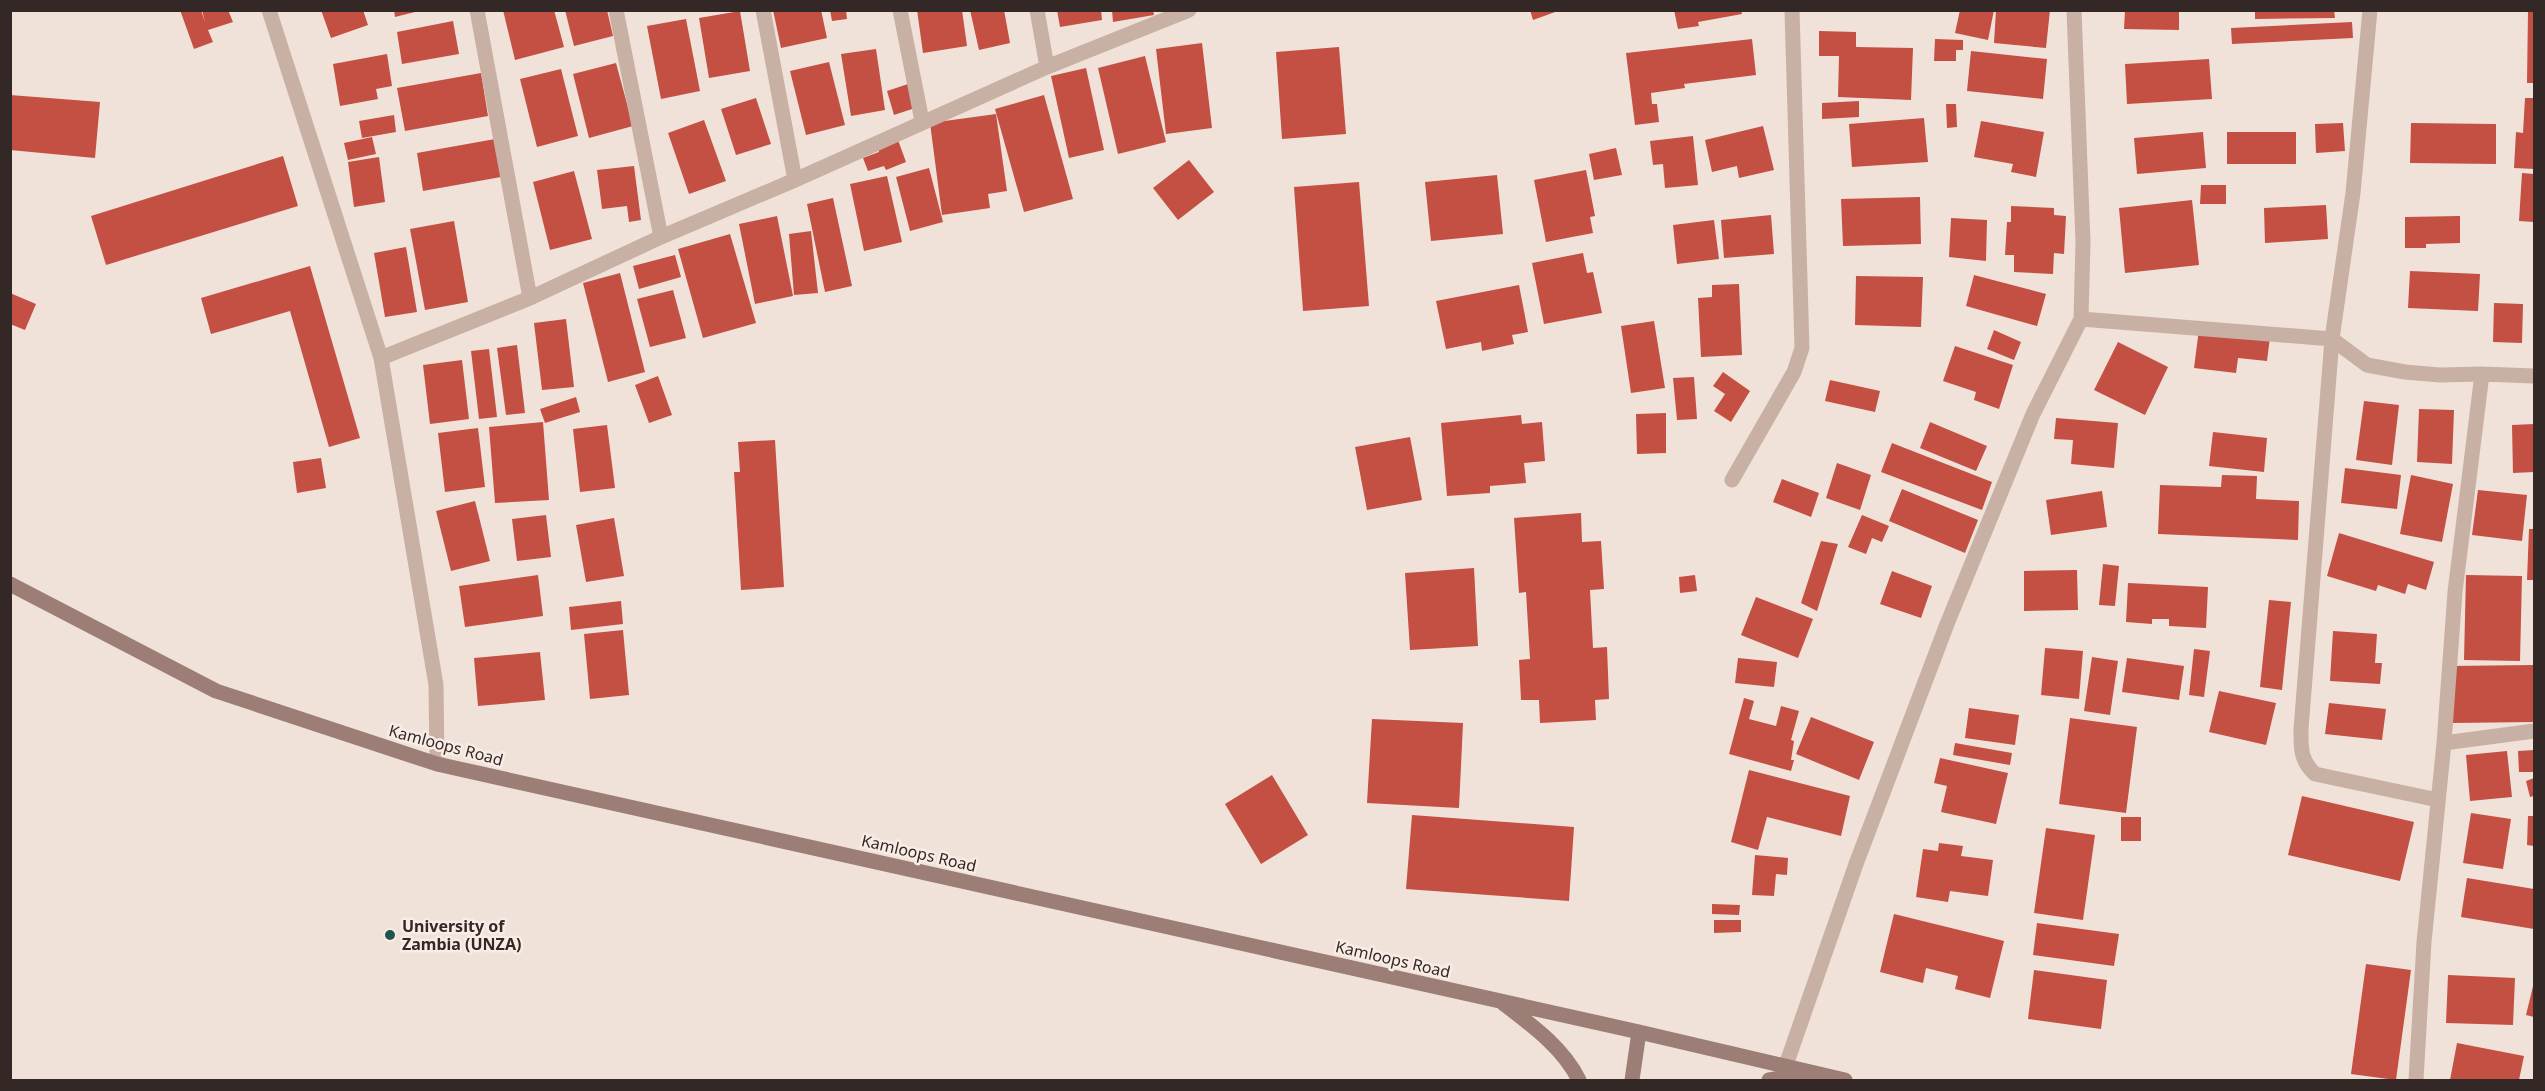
<svg xmlns="http://www.w3.org/2000/svg" width="2545" height="1091" font-family="'Noto Sans',sans-serif">
<style>
.building{fill:#c44f43}
.lines{fill:none;stroke-linecap:round;stroke-linejoin:round}
.street{stroke:#c8b0a5;stroke-width:15}
.secondary{stroke:#9c7e76;stroke-width:15}
.poi-dot{fill:#1d5450;stroke:#f8ece5;stroke-width:2}
.labels{text-anchor:middle;dominant-baseline:central;stroke-width:5;stroke-linejoin:round;paint-order:stroke}
.street-label{font-size:16px;fill:#342826;stroke:#f8ece5}
.poi-label{font-size:16px;font-weight:bold;fill:#342826;stroke:#f8ece5;text-anchor:start}
</style>
<rect width="100%" height="100%" fill="#f0e2d9"/>
<path class="building" d="M180,10H201L205,22L202,10H228L233,22L208,30L213,42L194,49Z
M321,10H363L368,25L331,38Z
M394,10H419V11L395,17Z
M503,10H554L564,47L515,60Z
M565,10H607L613,36L574,46Z
M773,10H821L827,38L781,48Z
M830,10H846L847,19L832,21Z
M917,10H962L967,46L923,53Z
M970,10H1004L1010,43L979,50Z
M1057,10H1101L1102,20L1060,27Z
M1112,10H1153L1154,15L1113,22Z
M1530,10H1558V11L1533,20Z
M1674,10H1741L1742,14L1698,22L1699,26L1678,29Z
M1960,10H1994L1988,40L1955,33Z
M1996,10H2050L2046,48L1994,43Z
M2125,10H2179V30L2124,29Z
M2255,10H2334L2335,18L2255,19Z
M740,11L750,71L709,78L699,18Z
M2528,11H2534V83H2527Z
M686,19L700,91L661,99L647,26Z
M453,21L459,54L402,64L397,32Z
M2352,22L2353,38L2232,44L2231,28Z
M1819,31L1856,32V47L1913,48L1911,100L1838,97L1839,56H1819Z
M1752,39L1756,75L1684,84L1685,88L1651,93L1652,104H1657L1659,122L1635,125L1626,53Z
M1935,39L1963,40V50H1956V61H1934Z
M1202,43L1212,128L1166,134L1156,49Z
M1339,47L1346,134L1282,139L1276,52Z
M876,49L885,110L851,116L841,54Z
M1971,51L2047,59L2043,99L1967,91Z
M387,54L392,86L376,89L378,99L340,106L333,64Z
M1145,56L1166,142L1118,154L1098,68Z
M2209,59L2212,99L2127,104L2125,64Z
M829,62L845,125L806,135L790,71Z
M616,63L633,126L589,138L573,74Z
M1086,68L1104,150L1069,158L1051,76Z
M561,69L578,136L537,147L520,79Z
M481,73L488,116L405,131L397,88Z
M908,84L915,108L894,115L887,91Z
M10,95L100,102L95,158L10,150Z
M1044,95L1073,199L1024,212L995,109Z
M756,98L771,144L736,155L721,109Z
M2525,98H2534V169L2514,168L2516,132L2523,133Z
M1859,101V117L1822,119V103Z
M1946,104H1956L1957,127L1947,128Z
M996,114L1007,191L988,194L990,208L942,215L930,123Z
M394,115L396,132L362,138L359,121Z
M1924,118L1928,162L1852,167L1849,124Z
M704,120L726,181L689,194L668,133Z
M1981,121L2044,132L2036,177L2011,172L2013,164L1974,157Z
M2343,123L2345,151L2316,153L2315,124Z
M2411,123L2496,124V164L2410,163Z
M1763,126L1774,170L1739,178L1737,166L1712,172L1705,140Z
M2203,132L2206,168L2137,174L2134,138Z
M2227,132H2296V164H2227Z
M1693,136L1698,185L1665,188L1663,164L1653,165L1650,141Z
M372,137L376,154L348,160L344,143Z
M495,139L501,177L423,191L417,153Z
M898,140L906,162L886,170L884,166L868,171L863,158L879,152L878,148Z
M1616,148L1622,175L1594,180L1589,154Z
M283,156L298,206L106,265L91,216Z
M379,157L385,202L354,207L348,162Z
M1189,160L1214,192L1178,220L1153,188Z
M634,166L641,220L629,222L627,206L602,209L597,170Z
M929,168L943,222L910,231L896,177Z
M1586,170L1595,216L1590,217L1593,233L1546,242L1534,180Z
M574,171L592,239L550,250L533,182Z
M2522,173L2534,174V222L2519,221Z
M1497,175L1503,234L1431,241L1425,182Z
M887,176L902,242L864,251L850,184Z
M1359,182L1369,306L1303,311L1294,187Z
M2201,185H2226V204H2200Z
M1920,197L1921,244L1843,246L1841,199Z
M833,198L852,286L825,292L807,204Z
M2192,200L2199,265L2125,273L2119,208Z
M2326,205L2328,239L2265,243L2264,208Z
M2011,206L2054,208V215L2066,216L2064,254L2054,253L2053,274L2014,272V255H2005L2007,222H2011Z
M1771,215L1774,254L1724,258L1721,220Z
M777,216L793,296L755,304L739,224Z
M2460,216V243L2426,244V248H2405V217Z
M1951,218L1987,220L1986,261L1949,257Z
M1714,220L1719,259L1677,264L1673,225Z
M454,221L468,302L425,310L410,229Z
M811,231L818,293L794,295L789,234Z
M730,234L756,323L703,338L678,249Z
M406,247L417,312L385,317L374,253Z
M1583,253L1587,273L1593,272L1602,313L1544,324L1532,263Z
M675,255L681,277L639,289L633,266Z
M310,266L360,438L329,447L290,311L211,334L201,298Z
M2410,271L2480,274L2478,311L2408,308Z
M620,273L645,372L608,382L583,283Z
M1974,275L2046,294L2037,326L1966,306Z
M1856,276L1923,277L1921,327L1855,325Z
M1739,284L1742,355L1701,357L1698,298L1712,297V285Z
M1519,285L1528,332L1512,335L1514,344L1482,351L1481,342L1446,349L1436,301Z
M673,290L686,338L650,347L637,299Z
M10,293L36,304L25,330L10,324Z
M2494,303L2523,304L2522,343L2493,342Z
M566,319L574,387L542,390L534,323Z
M1654,321L1665,388L1631,393L1621,326Z
M2199,329L2270,337L2267,361L2238,358L2236,373L2194,368Z
M1994,330L2021,342L2014,360L1987,349Z
M2118,342L2168,367L2145,415L2094,390Z
M517,345L525,413L506,415L497,348Z
M1955,346L2013,365L1999,409L1974,400L1976,392L1943,381Z
M489,349L497,417L479,419L471,351Z
M462,360L469,419L430,424L423,365Z
M1723,372L1750,391L1731,422L1714,411L1725,394L1713,386Z
M658,376L672,415L649,423L635,385Z
M1694,377L1697,419L1677,420L1673,378Z
M1830,380L1880,391L1875,412L1825,401Z
M576,397L580,412L545,423L540,409Z
M2364,401L2399,405L2392,465L2356,460Z
M2419,409L2454,410L2452,464L2417,462Z
M1666,413V453L1637,454L1636,414Z
M1521,415L1522,424L1542,422L1545,461L1524,463L1526,483L1490,486V493L1447,496L1441,423Z
M2056,418L2118,423L2114,468L2071,464L2073,440L2054,439Z
M543,422L549,500L495,503L489,427Z
M1930,422L1987,446L1976,471L1920,448Z
M2534,424V472L2513,473L2512,425Z
M607,425L615,488L580,492L573,429Z
M478,428L485,487L445,492L438,433Z
M2213,432L2267,438L2264,472L2209,466Z
M1410,437L1422,500L1367,510L1355,447Z
M775,440L784,587L741,590L734,472H740L738,442Z
M1892,443L1992,482L1982,510L1881,472Z
M321,458L326,488L297,493L293,462Z
M1837,463L1871,475L1860,510L1826,498Z
M2345,468L2401,475L2397,509L2341,503Z
M2222,475L2257,476L2256,499L2299,501L2298,540L2158,534L2160,485L2221,487Z
M2411,475L2453,484L2442,542L2400,534Z
M1782,479L1819,493L1811,517L1773,502Z
M1902,489L1978,520L1965,553L1889,521Z
M2478,490L2527,495L2522,541L2472,535Z
M2102,491L2107,527L2051,535L2046,500Z
M475,501L490,561L451,571L436,511Z
M1581,513L1582,542L1601,541L1604,589L1590,590L1593,648L1607,647L1609,699L1595,700L1596,720L1540,723L1539,700H1521L1519,660L1530,659L1526,592L1519,593L1514,518Z
M546,515L551,557L517,561L512,519Z
M1862,515L1889,526L1882,542L1872,538L1866,554L1848,547Z
M614,518L624,576L586,582L576,525Z
M2529,529H2534V580H2527Z
M2339,533L2434,562L2426,590L2408,584L2405,594L2378,585L2376,591L2327,576Z
M1821,541L1838,544L1817,611L1801,603Z
M2103,564L2119,566L2115,606L2099,605Z
M1474,568L1478,646L1410,650L1405,573Z
M2077,570L2078,610L2024,611V571Z
M1892,571L1932,586L1921,618L1880,604Z
M538,575L543,616L465,627L459,586Z
M1695,575L1697,591L1680,593L1679,577Z
M2466,575L2522,576L2520,661L2464,660Z
M2128,583L2208,587L2206,628L2169,626V619H2152V624L2126,622Z
M1756,597L1813,619L1798,658L1741,635Z
M2269,600L2291,602L2282,690L2260,687Z
M621,601L623,624L571,630L569,607Z
M623,630L629,695L590,699L584,634Z
M2333,631L2377,634L2375,663H2382L2380,684L2330,681Z
M2045,648L2083,651L2079,699L2041,695Z
M2194,649L2210,651L2204,697L2189,695Z
M540,652L545,700L478,706L474,658Z
M2092,657L2118,661L2110,715L2084,711Z
M1738,658L1777,662L1774,687L1735,683Z
M2127,658L2184,666L2179,700L2122,692Z
M2534,665V722L2451,723L2450,666Z
M2219,691L2276,703L2266,745L2209,732Z
M1744,698L1754,701L1749,719L1776,726L1781,706L1799,711L1791,740L1794,741L1791,760H1794L1791,771L1729,754Z
M2329,703L2386,709L2382,740L2325,734Z
M1969,708L2019,715L2015,745L1965,738Z
M1811,717L1874,742L1859,780L1796,754Z
M2070,718L2137,727L2126,813L2059,804Z
M1372,719L1463,723L1459,808L1367,803Z
M1955,743L2012,753L2010,765L1953,755Z
M2534,750V772H2519L2518,751Z
M2507,751L2512,797L2470,801L2466,755Z
M1940,758L2008,773L1996,824L1941,812L1947,786L1934,783Z
M1749,770L1850,796L1841,836L1767,817L1758,850L1731,842Z
M1272,775L1308,835L1261,864L1225,804Z
M2534,778V796L2530,797L2526,781Z
M2302,796L2414,822L2400,881L2288,855Z
M2471,813L2511,819L2503,869L2463,863Z
M1412,815L1574,827L1569,901L1406,889Z
M2528,816H2534V846L2527,845Z
M2121,817H2141V841H2121Z
M2046,828L2095,835L2083,920L2034,913Z
M1939,843L1963,846L1961,856L1993,860L1988,896L1950,891L1948,902L1916,897L1923,849L1938,851Z
M1755,855L1788,858L1787,875L1776,874L1774,896L1752,895Z
M2467,878L2534,889V929L2461,917Z
M1712,904L1740,905L1739,915L1712,914Z
M1894,914L2004,941L1990,998L1955,989L1958,976L1926,968L1923,983L1880,972Z
M1714,920H1741V932L1714,933Z
M2037,923L2119,934L2114,966L2033,955Z
M2366,964L2411,970L2396,1080L2351,1074Z
M2034,970L2107,980L2101,1029L2028,1019Z
M2448,975L2515,978L2513,1025L2446,1023Z
M2534,982V1017L2526,1015Z
M2457,1043L2524,1056L2519,1080H2450Z"/>
<g class="lines">
<path class="street" d="M269,10L381,358L436,685L437,764
M477,10L530,298
M616,10L661,237
M763,10L795,180
M900,10L922,121
M1037,10L1047,67
M2074,10L2083,242L2081,319
M2370,10L2353,193L2332,339L2301,729C2301,748 2300,760 2315,774L2438,800
M381,358L530,298L661,237L795,180L1047,67L1189,10
M1732,480L1794,372L1802,348L1792,10
M2444,743L2534,731
M1786,1065L1856,864L1947,624L2033,414L2081,319L2332,339L2367,365L2405,372L2440,375L2482,374L2534,376
M2416,1080L2424,942L2444,743L2455,592L2482,374"/>
<path class="secondary" d="M10,584L216,691L437,764L1639,1032L1845,1080
M1504,1004C1533,1026 1563,1048 1579,1080
M1632,1080L1639,1032
M1769,1080L1791,1076L1809,1078"/>
</g>
<circle class="poi-dot" cx="390" cy="935" r="6"/>
<g class="labels">
<g class="street-label">
<text transform="translate(446 745) rotate(15)">Kamloops Road</text>
<text transform="translate(919 853) rotate(13)">Kamloops Road</text>
<text transform="translate(1393 959) rotate(13)">Kamloops Road</text>
</g>
<g class="poi-label">
<text x="402" y="926">University of<tspan x="402" dy="18">Zambia (UNZA)</tspan></text>
</g>
</g>
<rect width="2545" height="1091" fill="none" stroke="#342826" stroke-width="24"/>
</svg>
